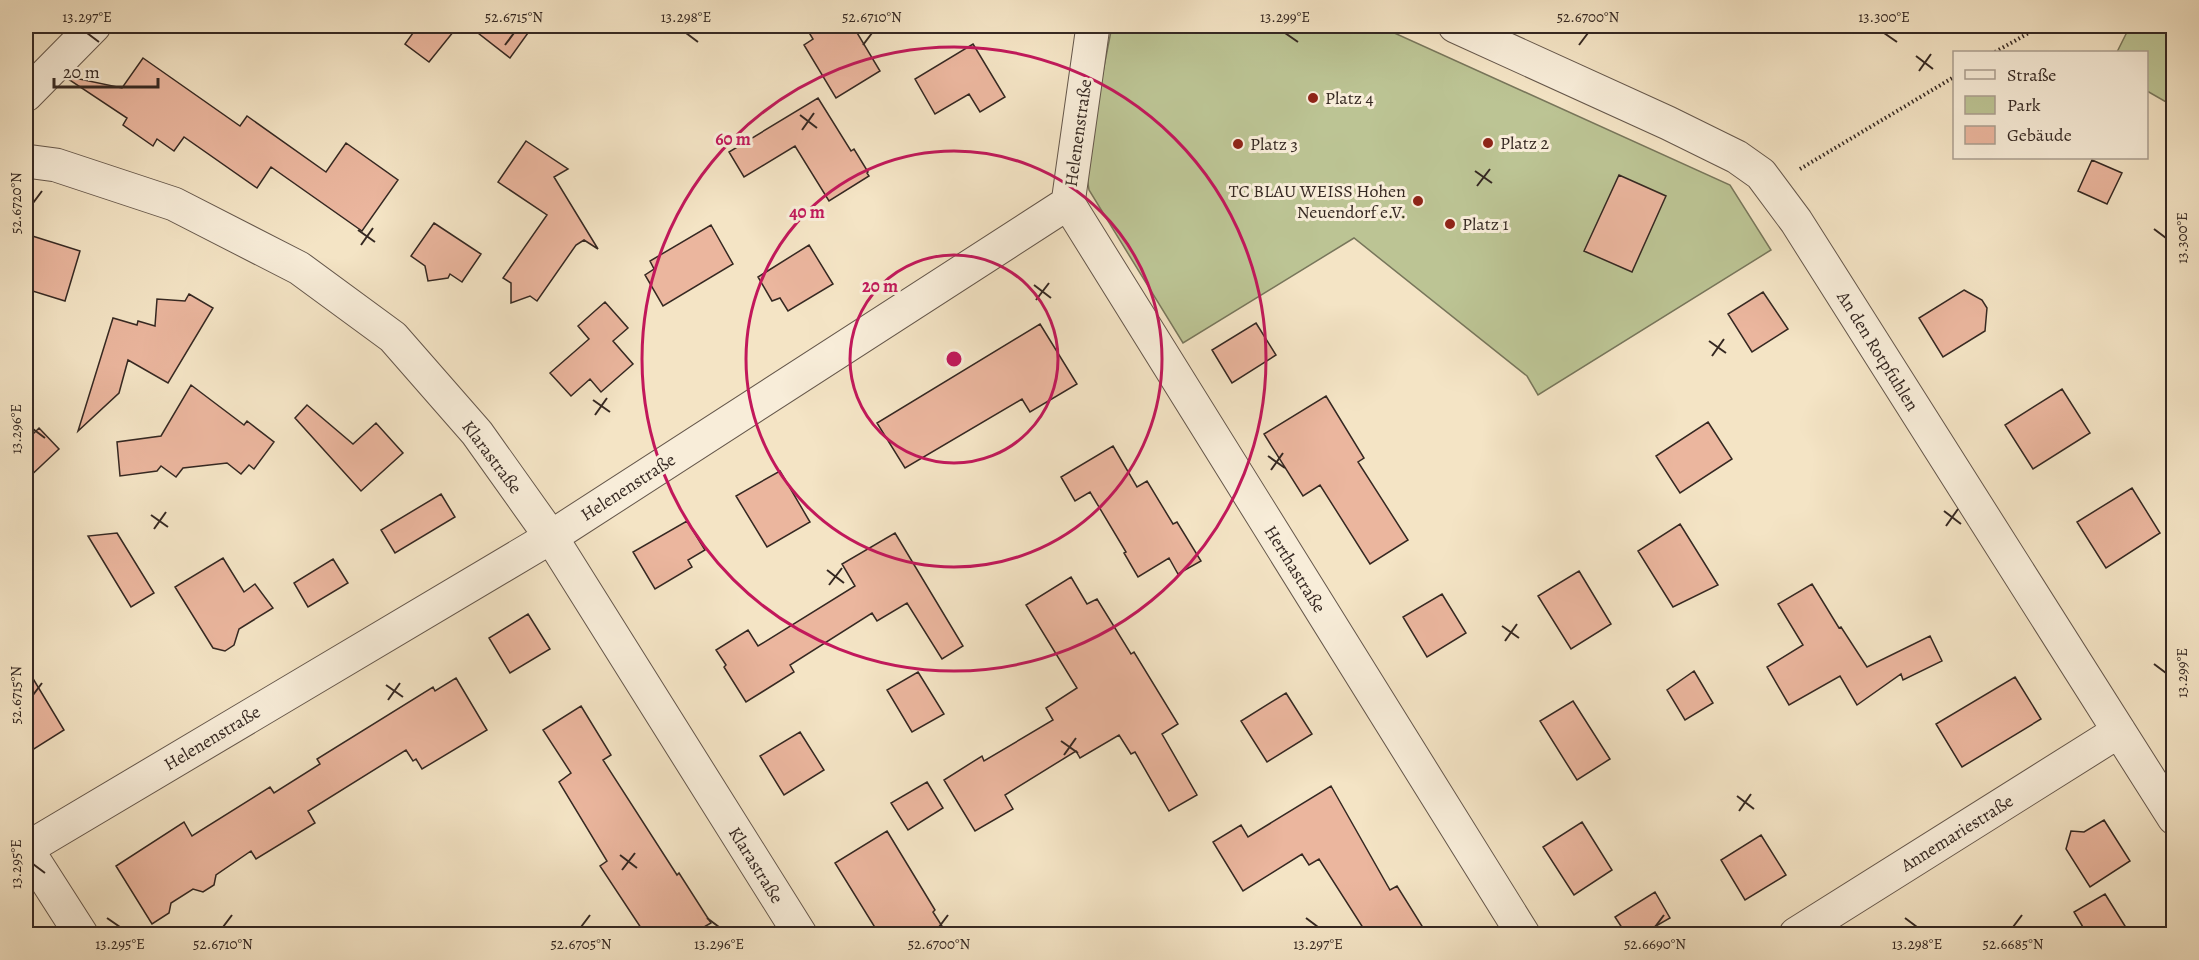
<svg xmlns="http://www.w3.org/2000/svg" width="2199" height="960" font-family="Alegreya,serif">
<style>
.green{fill:#bcc494;stroke:#78765b;stroke-width:1.5}
.building{fill:#ebb69e;stroke:#352822;stroke-width:1.5}
.lines{fill:none;stroke-linecap:round;stroke-linejoin:round}
.minor-casing{stroke:#65574b;stroke-width:35}
.path{stroke:#352822;stroke-width:4;stroke-dasharray:1.5 3;stroke-linecap:butt}
.minor{stroke:#f8edd9;stroke-width:33}
.ticks{fill:none;stroke:#352822;stroke-width:2}
.ring{fill:none;stroke:#c2185b;stroke-width:3}
.poi-dot{fill:#8f2418;stroke:#f8edd9;stroke-width:2}
.labels{text-anchor:middle;dominant-baseline:central;stroke-width:6;stroke-linejoin:round;paint-order:stroke}
.poi-label{font-size:18px;fill:#352822;stroke:#f8edd9;text-anchor:start}
.street-label{font-size:18px;fill:#352822;stroke:#f8edd9}
.centre{fill:#c2185b;stroke:#f8edd9;stroke-width:3}
.ring-label{font-size:18px;text-anchor:middle;font-weight:bold;fill:#c2185b;stroke:#f8edd9;stroke-width:6;stroke-linejoin:round;paint-order:stroke}
.neatline{fill:none;stroke:#352822;stroke-width:2}
.ticks-label{font-size:15px;text-anchor:middle;fill:#352822}
</style>
<rect width="100%" height="100%" fill="#f4e4c5"/>
<filter id="stains"><feTurbulence type="fractalNoise" baseFrequency=".00333" numOctaves="4"/><feColorMatrix values="0 0 0 0 .2 0 0 0 0 .09 0 0 0 0 .02 0 0 0 .5 -.17"/></filter>
<radialGradient id="worn" r=".72"><stop offset=".6" stop-color="#630" stop-opacity="0"/><stop offset="1" stop-color="#630" stop-opacity=".3"/></radialGradient>
<path class="green" d="M1112,26H1379L1730,185L1771,250L1538,395L1527,376L1354,238L1183,343L1089,190L1085,163Z
M2130,26H2173V106L2147,91L2146,52H2117Z"/>
<path class="building" d="M418,26H458L429,62L405,44Z
M469,26H533L510,58Z
M805,26H853L880,71L836,98L804,45L813,39Z
M973,44L1005,97L980,112L969,94L935,114L915,79Z
M143,58L240,126L247,116L326,172L346,143L398,180L362,231L271,167L257,188L184,137L174,151L157,139L153,146L123,125L127,118L68,79L70,77L122,88Z
M818,98L851,151L854,149L868,172L867,173L869,176L829,201L795,146L744,177L729,152Z
M526,141L568,169L554,177L598,249L584,240L576,245L537,301L530,296L511,303V283L503,278L547,215L498,182Z
M2092,160L2122,173L2107,204L2078,191Z
M1619,175L1666,196L1632,272L1584,251Z
M434,223L481,254L462,282L450,274L448,278L428,281L425,266L411,256Z
M711,225L733,264L663,306L645,275L654,269L650,261Z
M26,234L80,251L65,301L26,289Z
M809,245L833,284L788,311L780,298L772,301L758,277Z
M1964,290L1982,300L1987,308L1985,331L1943,357L1919,318Z
M1763,292L1788,329L1752,352L1728,314Z
M189,294L213,308L168,383L128,360L119,393L78,431L113,318L137,325L138,321L155,326L157,299L185,301Z
M605,302L628,328L613,341L633,364L601,392L590,379L571,396L550,373L589,339L578,326Z
M1256,323L1276,355L1232,383L1212,350Z
M1040,324L1077,384L1030,412L1022,399L905,468L877,423Z
M191,385L244,425L247,421L274,442L254,469L249,465L241,474L227,463L183,468L176,477L161,466L157,471L120,476L117,442L161,436Z
M2062,389L2090,433L2033,469L2005,425Z
M1326,396L1364,458L1358,462L1408,540L1370,564L1320,485L1303,496L1264,434Z
M307,405L353,444L376,423L403,453L361,491L295,418Z
M1708,422L1732,459L1680,493L1656,456Z
M39,428L59,449L26,480V441Z
M1113,446L1137,487L1147,481L1173,524L1177,522L1201,561L1178,574L1169,558L1138,577L1124,553L1126,552L1090,492L1075,501L1061,477Z
M780,471L810,522L767,547L736,496Z
M2132,488L2160,533L2106,568L2077,522Z
M441,494L455,517L395,553L381,530Z
M687,521L705,550L688,560L692,567L655,589L633,552Z
M1680,524L1718,585L1673,607L1638,551Z
M117,533L154,593L131,607L88,536Z
M895,533L963,646L942,659L907,603L877,621L872,613L790,665L794,672L746,702L724,667L726,665L716,650L748,630L758,646L855,586L842,564Z
M223,558L244,592L255,584L273,608L239,629L234,645L225,651L213,648L175,587Z
M333,559L348,583L308,607L294,583Z
M1579,571L1611,624L1571,649L1538,596Z
M1071,577L1087,604L1097,599L1131,654L1134,652L1178,724L1162,734L1197,795L1169,811L1135,752L1131,754L1119,735L1080,758L1076,751L1005,795L1013,809L975,831L944,780L982,756L984,761L1053,720L1046,708L1077,688L1026,605Z
M1812,584L1839,628L1841,627L1867,667L1930,636L1942,661L1903,680L1901,674L1857,705L1840,676L1789,705L1767,667L1803,645L1778,604Z
M1442,594L1466,633L1427,657L1403,617Z
M528,614L550,649L510,673L489,638Z
M26,667L64,730L26,754Z
M1694,671L1713,703L1685,720L1667,690Z
M918,672L944,714L912,732L887,690Z
M2015,677L2041,719L1962,767L1936,724Z
M456,678L487,730L422,769L416,759L413,761L406,750L308,811L315,823L256,859L251,851L216,875L214,885L203,892L193,889L171,903L169,913L152,924L116,866L184,822L192,836L270,787L274,793L320,764L317,759L433,687L435,691Z
M1286,693L1312,734L1267,762L1241,721Z
M1573,701L1610,759L1577,780L1540,721Z
M581,706L611,755L603,760L677,875L679,873L711,923L692,934H645L600,866L607,861L559,782L571,773L543,730Z
M800,732L824,770L784,795L760,756Z
M927,782L943,808L908,830L891,803Z
M1331,786L1390,890L1397,886L1427,934H1367L1319,859L1309,865L1302,854L1243,891L1213,842L1241,825L1248,837Z
M2104,820L2130,861L2090,887L2066,849L2071,831L2084,832Z
M1582,822L1612,870L1574,895L1543,847Z
M887,831L935,910L933,912L947,934H879L835,863Z
M1761,835L1786,875L1745,900L1721,860Z
M1655,892L1670,918L1642,934H1626L1615,917Z
M2105,894L2130,934H2087L2074,912Z"/>
<g class="lines">
<g class="minor-casing">
<path id="minor" d="M1455,26L1668,123L1737,157L1761,174L1796,221L2174,818
M26,95L94,26
M26,161L56,165L174,204L299,268L393,337L477,433L551,537L800,934
M1068,203L1523,934
M26,848L81,934
M26,849L551,537L1068,203L1093,26
M1796,934L2119,731"/>
</g>
<path class="path" d="M1995,52L2041,26
M1800,169L1954,77"/>
<use href="#minor" class="minor"/>
</g>
<path class="ticks" d="M87,33L99,42M686,33L698,42M1285,33L1298,42M1884,33L1897,42M505,45L514,33M863,45L872,33M1579,45L1588,33M1916,56L1933,69M1919,71L1931,54M800,115L817,128M802,130L814,113M1475,171L1492,183M1477,186L1490,169M33,203L42,191M2154,229L2166,238M358,230L375,242M361,245L373,228M1034,285L1051,298M1036,300L1049,283M1709,341L1726,353M1712,356L1724,339M593,400L610,412M595,415L607,398M33,429L45,438M1268,456L1285,468M1271,470L1283,453M1944,511L1961,524M151,515L168,527M1946,526L1958,509M154,529L166,512M827,570L844,583M829,585L842,568M1502,626L1519,638M1505,641L1517,624M2154,664L2166,673M386,685L403,697M33,695L42,683M388,700L400,683M1061,741L1078,753M1064,755L1076,738M1737,796L1754,809M1739,811L1751,794M620,855L637,868M33,864L45,873M622,870L635,853M107,918L120,927M707,918L719,927M1306,918L1318,927M1905,918L1917,927M223,927L232,915M581,927L590,915M939,927L948,915M1655,927L1664,915M2013,927L2022,915"/>
<g class="ring">
<circle cx="954" cy="359" r="104"/>
<circle cx="954" cy="359" r="208"/>
<circle cx="954" cy="359" r="312"/>
</g>
<g class="poi-dot">
<circle cx="1313" cy="98" r="6"/>
<circle cx="1488" cy="143" r="6"/>
<circle cx="1238" cy="144" r="6"/>
<circle cx="1418" cy="201" r="6"/>
<circle cx="1450" cy="224" r="6"/>
</g>
<g class="labels">
<g class="poi-label">
<text x="1325" y="98">Platz 4</text>
<text x="1500" y="143">Platz 2</text>
<text x="1250" y="144">Platz 3</text>
<text x="1406" y="191" text-anchor="end">TC BLAU WEISS Hohen<tspan x="1406" dy="21">Neuendorf e.V.</tspan></text>
<text x="1462" y="224">Platz 1</text>
</g>
<g class="street-label">
<text transform="translate(1078 133) rotate(-82)">Helenenstraße</text>
<text transform="translate(1878 351) rotate(58)">An den Rotpfuhlen</text>
<text transform="translate(492 457) rotate(53)">Klarastraße</text>
<text transform="translate(628 487) rotate(-33)">Helenenstraße</text>
<text transform="translate(1295 569) rotate(58)">Herthastraße</text>
<text transform="translate(212 738) rotate(-31)">Helenenstraße</text>
<text transform="translate(1957 833) rotate(-32)">Annemariestraße</text>
<text transform="translate(756 865) rotate(58)">Klarastraße</text>
</g>
</g>
<circle cx="954" cy="359" r="9" class="centre"/>
<g class="ring-label">
<text x="733" y="145">60 m</text>
<text x="807" y="218">40 m</text>
<text x="880" y="292">20 m</text>
</g>
<rect width="2199" height="960" fill="none" stroke="#f4e4c5" stroke-width="66"/>
<rect x="1953" y="51" width="195" height="108" fill="#f8edd9" stroke="#aa9e90" stroke-width="1.5"/>
<rect x="1965" y="70" width="30" height="9" fill="#f8edd9" stroke="#aa9e90" stroke-width="1.5"/>
<text x="2007" y="81" font-size="18" fill="#352822">Straße</text>
<rect x="1965" y="96" width="30" height="18" fill="#bcc494" stroke="#aa9e90" stroke-width="1.5"/>
<text x="2007" y="111" font-size="18" fill="#352822">Park</text>
<rect x="1965" y="126" width="30" height="18" fill="#ebb69e" stroke="#aa9e90" stroke-width="1.5"/>
<text x="2007" y="141" font-size="18" fill="#352822">Gebäude</text>
<path d="M54 78v9h104v-9" fill="none" stroke="#352822" stroke-width="3"/>
<text x="63" y="78" font-size="18" fill="#352822" stroke="#f8edd9" stroke-width="4.5" paint-order="stroke">20 m</text>
<rect x="33" y="33" width="2133" height="894" class="neatline"/>
<g class="ticks-label">
<text x="87" y="22">13.297°E</text>
<text x="514" y="22">52.6715°N</text>
<text x="686" y="22">13.298°E</text>
<text x="872" y="22">52.6710°N</text>
<text x="1285" y="22">13.299°E</text>
<text x="1588" y="22">52.6700°N</text>
<text x="1884" y="22">13.300°E</text>
<text transform="translate(16 203) rotate(-90)" y="5">52.6720°N</text>
<text transform="translate(2182 238) rotate(-90)" y="5">13.300°E</text>
<text transform="translate(16 429) rotate(-90)" y="5">13.296°E</text>
<text transform="translate(2182 673) rotate(-90)" y="5">13.299°E</text>
<text transform="translate(16 695) rotate(-90)" y="5">52.6715°N</text>
<text transform="translate(16 864) rotate(-90)" y="5">13.295°E</text>
<text x="120" y="949">13.295°E</text>
<text x="223" y="949">52.6710°N</text>
<text x="581" y="949">52.6705°N</text>
<text x="719" y="949">13.296°E</text>
<text x="939" y="949">52.6700°N</text>
<text x="1318" y="949">13.297°E</text>
<text x="1655" y="949">52.6690°N</text>
<text x="1917" y="949">13.298°E</text>
<text x="2013" y="949">52.6685°N</text>
</g>
<rect width="100%" height="100%" filter="url(#stains)"/>
<rect width="100%" height="100%" fill="url(#worn)"/>
</svg>
